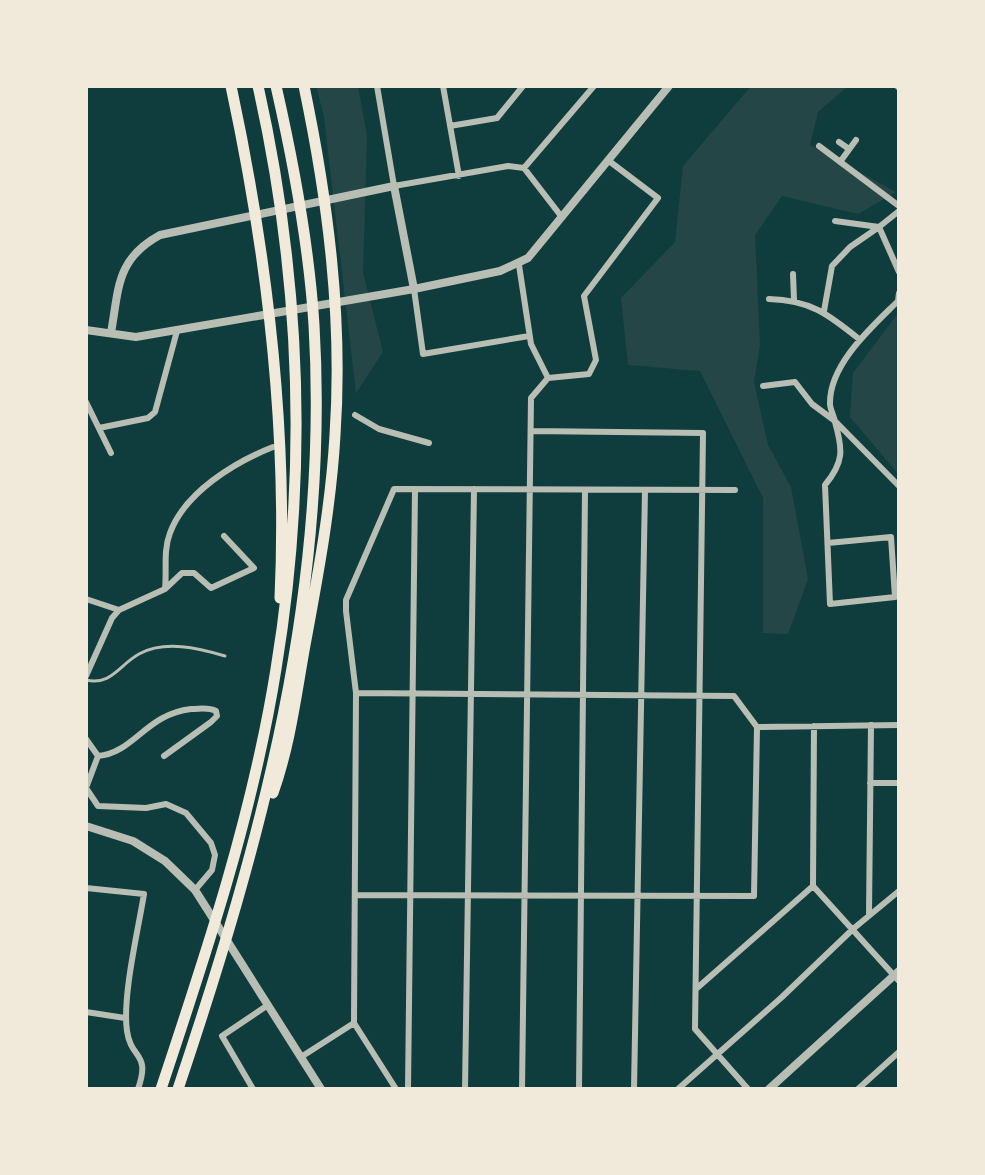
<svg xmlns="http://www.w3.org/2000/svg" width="985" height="1175" font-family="Spectral,serif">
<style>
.green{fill:#244646}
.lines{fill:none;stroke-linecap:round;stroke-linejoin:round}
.service{stroke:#b8beb3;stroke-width:3}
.minor{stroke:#b8beb3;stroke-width:6}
.tertiary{stroke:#b8beb3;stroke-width:8}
.motorway{stroke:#f1e9da;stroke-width:11}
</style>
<rect width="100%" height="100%" fill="#0f3d3e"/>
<path class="green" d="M316,86H358L367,136L363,273L383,352L356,393L324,117Z
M751,86H848L818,112L810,145L896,192L858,214L782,196L755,235L760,345L754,382L768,445L791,487L808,579L788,634L763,633V498L700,371L628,365L621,298L675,242L683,166Z
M899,312V475L850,417L853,373Z"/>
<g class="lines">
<path class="service" d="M86,680C111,686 119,665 139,654C165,640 198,648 225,656"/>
<path class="minor" d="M377,86L394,186L508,166L524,168L561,216
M443,86L459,176
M897,86L899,88
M450,126L497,118L523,86
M839,142L849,149
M819,146L899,206
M840,162L856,140
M524,168L594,86
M899,211L879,227L899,272
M519,265L531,344L548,378L531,398L522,1089
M793,274L794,300
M414,289L423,354L529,336
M769,299C810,300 828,314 859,339
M824,311L832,266L850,247L879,227L835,221
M548,378L589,374L596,360L584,296L658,198L609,161
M763,386L795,382L812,404L835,421L899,486
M86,402L111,453
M355,415L379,429L429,443
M99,428L148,418L155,412L177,331
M531,431L703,433L695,1029L748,1089
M828,543L891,537L895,597L830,604L825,485C844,462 843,450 835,422C834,416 830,409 830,404C829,364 873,326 898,301L899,293
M165,589C167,570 163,551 170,533C185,492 235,462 273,447
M86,599L119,610
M86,676L112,618L119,610L165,589L182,573H194L211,588L254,568L224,536
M757,727L899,725
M86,739L98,756
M164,756L211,722L217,716L216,711C208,707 201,709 191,709C146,714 134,753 98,756L86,788L98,806L146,808L166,804L186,813L211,843L215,855L212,870L195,890
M870,783H899
M813,886L814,726
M86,888L144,894C138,931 122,997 127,1031C131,1060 151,1052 138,1089
M355,895L754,896L757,727L734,696L356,693
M869,915L871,725
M696,989L813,886L899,981
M86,1012L125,1018
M301,1057L354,1023
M253,1089L222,1036L268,1005
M396,1089L354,1023L356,693L346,611V600L394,489L735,490
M408,1089L415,489
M465,1089L474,489
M579,1089L585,490
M634,1089L645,490
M678,1089L782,997L853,929L899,891
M858,1089L899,1052"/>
<path class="tertiary" d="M86,330L136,337L414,289L500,271L528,258L669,86
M111,333C119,288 116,259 160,235L394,186L414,289
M86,826L133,841L165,861L195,890L321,1089
M769,1089L899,971"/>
<path class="motorway" d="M231,86C267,254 288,426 280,598
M273,793C290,745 296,695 305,645C318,575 331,506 335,435C343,317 328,201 304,86
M161,1089C207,951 253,813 276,669C308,475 301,278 258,86
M178,1089C262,839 330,592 314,325C309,244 294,165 276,86"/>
</g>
<rect width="985" height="1175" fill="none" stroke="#f1e9da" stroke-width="176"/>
</svg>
